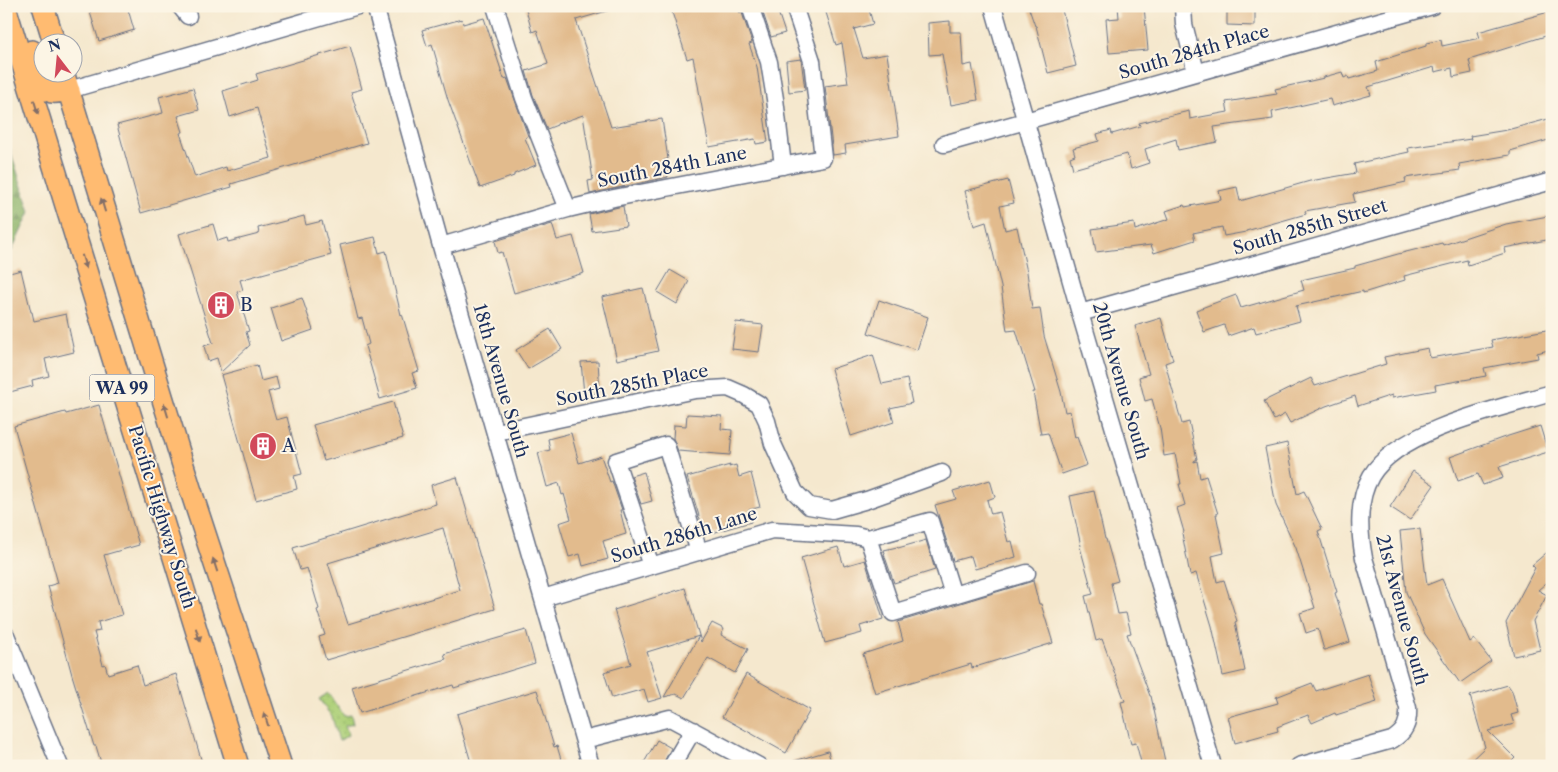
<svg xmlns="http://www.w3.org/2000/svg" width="1558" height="772" font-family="'Libre Caslon Text',serif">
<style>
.forest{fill:url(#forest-firs);stroke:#527063}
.park{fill:url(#park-dots);stroke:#64806b}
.building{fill:#e2bb8d;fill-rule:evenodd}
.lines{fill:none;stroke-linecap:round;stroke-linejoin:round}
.minor-casing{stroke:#677085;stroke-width:19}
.major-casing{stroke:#677085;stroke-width:24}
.minor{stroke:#fff;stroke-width:16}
.major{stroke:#ffbb71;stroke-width:21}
.oneway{fill:#826e67}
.labels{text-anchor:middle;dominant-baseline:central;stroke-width:4;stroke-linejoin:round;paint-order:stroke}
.shield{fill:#fcf5e5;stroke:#5e6a86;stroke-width:1}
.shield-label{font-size:16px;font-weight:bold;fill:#1b2f5e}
.street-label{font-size:18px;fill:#1b2f5e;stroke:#fcf5e5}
.poi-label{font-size:18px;fill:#1b2f5e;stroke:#fcf5e5;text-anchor:start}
</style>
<defs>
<pattern id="forest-firs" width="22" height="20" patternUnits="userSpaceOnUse" patternTransform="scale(1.25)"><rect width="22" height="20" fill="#8ab268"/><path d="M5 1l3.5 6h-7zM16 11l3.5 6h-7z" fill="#709159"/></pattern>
<pattern id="park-dots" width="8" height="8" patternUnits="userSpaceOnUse" patternTransform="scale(1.25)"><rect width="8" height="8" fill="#add078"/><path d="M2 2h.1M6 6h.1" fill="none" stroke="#94b36a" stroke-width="1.8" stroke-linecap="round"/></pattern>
</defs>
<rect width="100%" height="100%" fill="#fcf5e5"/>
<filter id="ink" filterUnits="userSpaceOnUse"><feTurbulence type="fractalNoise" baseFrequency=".02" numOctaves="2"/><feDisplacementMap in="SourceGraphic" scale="10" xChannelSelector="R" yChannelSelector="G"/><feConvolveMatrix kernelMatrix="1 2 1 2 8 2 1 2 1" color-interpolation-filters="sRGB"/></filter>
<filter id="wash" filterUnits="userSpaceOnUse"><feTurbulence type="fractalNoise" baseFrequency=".0096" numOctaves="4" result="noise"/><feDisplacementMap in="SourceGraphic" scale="20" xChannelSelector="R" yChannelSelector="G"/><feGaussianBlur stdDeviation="1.12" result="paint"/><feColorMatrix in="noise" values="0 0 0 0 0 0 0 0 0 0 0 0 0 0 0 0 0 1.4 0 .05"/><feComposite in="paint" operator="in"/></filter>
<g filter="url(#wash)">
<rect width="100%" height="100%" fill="#f5e8ce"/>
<path class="forest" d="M6,137L30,212L11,252L6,253Z"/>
<path class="park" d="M328,693L344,716L351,715L353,724L345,726L348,735L339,741L332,717L319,699Z"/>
<g id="blocks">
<path class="building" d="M88,6H127L134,30L99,41Z
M525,6H610V10L576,20L611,127L662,119L668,159L664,160L668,177L590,194L588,181L593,180L583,115L557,124V125L547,129L533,95L526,71L548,64L537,30L532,32Z
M670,6H738L740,13H742L752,43L749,44L757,67L768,142L756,144L755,139L709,147L693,57L687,59Z
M776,6L785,33L771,37L761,7Z
M824,6H868L873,24L854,29L863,58L887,54L899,136L845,145L846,153L833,155L825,86L848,83L842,43L836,45Z
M1028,6H1061L1076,66L1048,73L1036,26H1035Z
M1118,6H1144L1148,50L1109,53L1106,19L1119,18Z
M1227,6H1255V26L1227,25Z
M1552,11V34L1469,60L1472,73L1453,77L1452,68L1435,72L1434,67L1368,87L1371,95L1332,106L1330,99L1272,112L1273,119L1214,127L1217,142L1178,150L1176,139L1145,149L1149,163L1131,169L1127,154L1073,169L1070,157L1075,155L1073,148L1099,141L1097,134L1111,130L1112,134L1140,126L1139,123L1189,111L1190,119L1228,112L1226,102L1277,94L1275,89L1324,78V77L1342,72L1344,78L1348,76L1349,79L1378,71L1376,62L1426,46V43L1441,40L1442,46L1480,38L1478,32Z
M484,18L504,79L507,78L528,136L525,138L536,165L514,174V176L480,188L448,100L432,44L427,46L422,30L462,19L463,24Z
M950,21V32H961L963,66L972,64L978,100L951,105L942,54L929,55L928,23Z
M350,46L362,89L351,92L367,143L231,184L232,187L141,213L117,125L163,113L159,97L193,88L199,110L178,116L183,132L180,133L195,177L226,167L227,171L271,158L257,108L230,117L223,91L258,80L256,74Z
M801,59L805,90L789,92L786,61Z
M1552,118V139L1510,151V155L1459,164L1460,170L1405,178L1406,182L1353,194L1355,202L1305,211L1306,214L1246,231V232L1224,236L1222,227L1193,233L1195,240L1154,253L1151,245L1096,252L1092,229L1134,223L1135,230L1169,219L1166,211L1184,205L1185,207L1221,200L1219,191L1237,187L1240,201L1310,181L1356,173L1354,164L1409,152L1408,148L1471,139L1470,136L1507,130Z
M1008,180L1014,203L1000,206L1005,230L1017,227L1027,272L1032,309L1040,308L1044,336L1061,392L1065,412L1070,411L1075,438L1077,437L1087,465L1062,474L1048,433L1041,434L1033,392H1035L1016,330L1007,331L1001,287L986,222L974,226L965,191Z
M623,206L626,226L592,231L589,214Z
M304,216L306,225L322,221L331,255L240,280L243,290L237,292L249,331L246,332L250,345L221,372L217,358L208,361L204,346L213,343L179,234L213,224L218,241L227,238L228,242L259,234L258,228Z
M1548,216L1552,239L1504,248L1505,253L1468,265L1467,260L1404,276L1405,280L1363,293V291L1296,306L1300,321L1256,333L1254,327L1228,336L1224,325L1204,332L1196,310L1236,295L1241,308L1304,290L1301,280L1355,268V266L1398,254L1442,243L1443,245L1506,224Z
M552,224L557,240L573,236L584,273L514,293L502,252L498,253L495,241Z
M375,237L379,253L386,251L401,315L402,314L419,371L412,373L417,388L380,399L365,346L369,344L362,318L358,319L340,245Z
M21,270L31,312H32L34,321L66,314L74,352L45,359L49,376L32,380L33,386L6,393V274Z
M670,270L689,281L677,304L657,292Z
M643,288L658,351L617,360L602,297Z
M302,298L313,330L281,341L271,308Z
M879,300L928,317L917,350L868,333Z
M1161,318L1173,360L1165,363L1182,424L1189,422L1197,459L1194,461V462L1197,461L1200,478L1206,476L1218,514H1216L1224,553L1212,556L1217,582L1224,580L1237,621L1235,622L1245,671L1223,676L1212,626L1196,573L1190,575L1182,533L1184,532L1177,508L1185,505L1179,484H1181L1175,454L1164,456L1160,428L1152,399L1145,401L1139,377L1149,374L1135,326Z
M736,322L763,325L759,352L732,349Z
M550,329L562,349L528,369L516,350Z
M1552,329V349L1537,353L1538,358L1484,368L1486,376L1435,385L1436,390L1392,398V395L1358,406L1355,396L1326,406L1290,423L1285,414L1274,420L1264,401L1311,378L1315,386L1386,364L1384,357L1428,348L1430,358L1493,347L1491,340Z
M873,355L882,384L907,379L912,403L890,408L894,422L851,436L831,369Z
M598,361L600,393L584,394L581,362Z
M257,365L261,381L276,377L279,389L268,392L276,420L287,417L302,474L294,476L297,489L256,500L221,375Z
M393,402L403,438L324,461L313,425Z
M99,405L139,545L104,555L122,615L98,622L100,631L94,632L103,665L105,664L108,674L137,665L143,685L176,674L203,766H102L96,746H94L72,675L48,586L58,583L14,426L65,412L66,414Z
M687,414L722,416L721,429L732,430L730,455L678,451L673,438L674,425L686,426Z
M1540,426L1548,452L1499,467L1503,478L1483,485L1478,474L1458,481L1450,457L1502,438Z
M571,433L579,463L601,456L610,482L612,481L622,510H620L626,534L603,541L608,559L583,566L580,554L569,557L559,523L571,519L564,494L562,495L559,483L547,487L538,453L550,450L548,439Z
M1287,443L1297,494L1304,491L1322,529L1318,531L1337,592L1335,593L1350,642L1324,650L1318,629L1306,633L1300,613L1315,608L1296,548L1276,505L1265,448Z
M730,465L729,467L736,465L739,477L751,473L760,507L748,510L751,522L705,535L687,477Z
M1413,471L1434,485L1410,520L1390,507Z
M644,472L652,501L641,504L631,476Z
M457,477L495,609L326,660L319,637L325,635L317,610L319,609L307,568L300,570L293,548L436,504L431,485ZM443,528L460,590L348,624L328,563Z
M990,480L995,497L987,500L991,514L1000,512L1008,542L1012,541L1016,557L975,569L971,556L953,561L935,505L956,499L953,491Z
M1094,491L1105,539H1106L1118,581L1111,583L1118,614L1126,613L1131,633L1127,634L1150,696H1151L1166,766H1142L1136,743L1131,744L1121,702L1125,701L1102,639L1096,641L1085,596L1093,594L1080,547L1081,546L1070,496Z
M1420,529L1427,585L1442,579L1470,642L1474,639L1491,661L1460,683L1425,634L1406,592L1400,531Z
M926,540L935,570L894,583L884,554L885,553L884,550L897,547L898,548Z
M838,547L844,566L865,560L883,619L860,626L862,633L825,643L801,558Z
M1552,548V578L1538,590L1547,595L1533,621L1540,650L1514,656L1506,623L1535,568L1532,565Z
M1033,581L1039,604H1041L1053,643L972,668L971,664L875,693L863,654L903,641L898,622Z
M685,588L701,642L712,623L724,629L721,635L748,649L735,673L708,658L684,698L676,694L664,697L699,636L647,652L662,698L648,702L644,689L612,698L604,672L631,664L614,610Z
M526,630L535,663L454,688L453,685L360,713L352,687L446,659L444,654Z
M746,674L810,710L786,753L722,717Z
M1368,674L1377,702L1336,715L1335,713L1312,723L1308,715L1277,727L1278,731L1235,743L1228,717L1278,703L1276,697L1312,683L1316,691Z
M1508,685L1512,691L1518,713L1511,715L1514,724L1488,731L1515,758L1507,766H1465L1485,747L1470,696Z
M537,690L554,747L557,746L563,766H472L457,714Z
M657,740L671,748L662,766H642Z
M828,751L832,766H791V762Z"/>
</g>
</g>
<g filter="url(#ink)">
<use href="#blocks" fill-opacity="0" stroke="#677085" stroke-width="1"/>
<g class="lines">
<g class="minor-casing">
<path id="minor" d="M180,6L188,16
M375,6L441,246L591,766
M495,6L524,98L568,209
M750,6L769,62L775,99L783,166
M993,6L1080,313L1213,766
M1183,6L1184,24L1196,72
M69,90L358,6
M944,144L1432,6
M441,246L568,209L614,198L823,158L812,61L794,6
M1080,313L1552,181
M496,432L695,390L728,388L744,395L759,404L767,421L773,444L795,492L809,506L832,510L867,500L942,473
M868,538L930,521L953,595
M651,566L616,461L666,445L699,552
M543,598L772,530L856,535L868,538L893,613L1027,573
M6,635L60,766
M584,740L670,718L759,766
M672,766L693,730
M1299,766L1392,740C1405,732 1409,723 1408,708L1364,558C1359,532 1357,500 1371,476C1399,429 1501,408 1552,393"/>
</g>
<g class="major-casing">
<path id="major" d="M43,6L54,42
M6,10L238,766
M32,51C35,60 43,89 52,92C57,93 63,91 69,90
M63,72L190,488L281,766"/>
</g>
<use href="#minor" class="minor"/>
<use href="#major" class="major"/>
</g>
<defs><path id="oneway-solid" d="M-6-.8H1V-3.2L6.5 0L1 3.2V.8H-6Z" transform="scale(1.25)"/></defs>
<g class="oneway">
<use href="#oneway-solid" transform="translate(36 107) rotate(73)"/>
<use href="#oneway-solid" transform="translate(103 205) rotate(-107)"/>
<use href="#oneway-solid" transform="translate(84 262) rotate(73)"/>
<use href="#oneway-solid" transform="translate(166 410) rotate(-107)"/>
<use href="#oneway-solid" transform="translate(215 565) rotate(-108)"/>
<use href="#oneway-solid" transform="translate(198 635) rotate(73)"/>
<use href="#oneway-solid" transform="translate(266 719) rotate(-108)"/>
</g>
</g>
<defs>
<g id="building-disc" transform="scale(1.4375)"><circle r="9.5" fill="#d1495b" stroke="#fcf5e5"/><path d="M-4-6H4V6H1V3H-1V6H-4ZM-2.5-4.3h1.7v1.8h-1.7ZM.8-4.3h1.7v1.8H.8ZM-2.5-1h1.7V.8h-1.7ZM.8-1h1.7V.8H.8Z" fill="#fff"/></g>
</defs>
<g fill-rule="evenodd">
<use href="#building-disc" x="221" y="305"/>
<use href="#building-disc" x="263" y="446"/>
</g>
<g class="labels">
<rect class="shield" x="89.5" y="374.5" width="65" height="27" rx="4"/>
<g class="shield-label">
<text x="122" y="388">WA 99</text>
</g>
<g class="street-label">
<text transform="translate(1194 52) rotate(-16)">South 284th Place</text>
<text transform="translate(672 167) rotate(-11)">South 284th Lane</text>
<text transform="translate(1310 227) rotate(-16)">South 285th Street</text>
<text transform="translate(501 381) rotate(74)">18th Avenue South</text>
<text transform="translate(1121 381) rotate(74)">20th Avenue South</text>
<text transform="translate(632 385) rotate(-11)">South 285th Place</text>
<text transform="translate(162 517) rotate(73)">Pacific Highway South</text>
<text transform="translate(684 535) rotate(-17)">South 286th Lane</text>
<text transform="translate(1402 610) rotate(75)">21st Avenue South</text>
</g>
<g class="poi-label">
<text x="240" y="305">B</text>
<text x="282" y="446">A</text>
</g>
</g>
<rect width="1558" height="772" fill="none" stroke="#fcf5e5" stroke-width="25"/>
<g transform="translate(58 58) rotate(344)"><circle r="24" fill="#fcf5e5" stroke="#a2a6af"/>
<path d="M0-4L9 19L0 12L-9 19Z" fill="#d1495b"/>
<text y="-8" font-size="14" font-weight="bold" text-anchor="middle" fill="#1b2f5e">N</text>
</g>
</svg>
